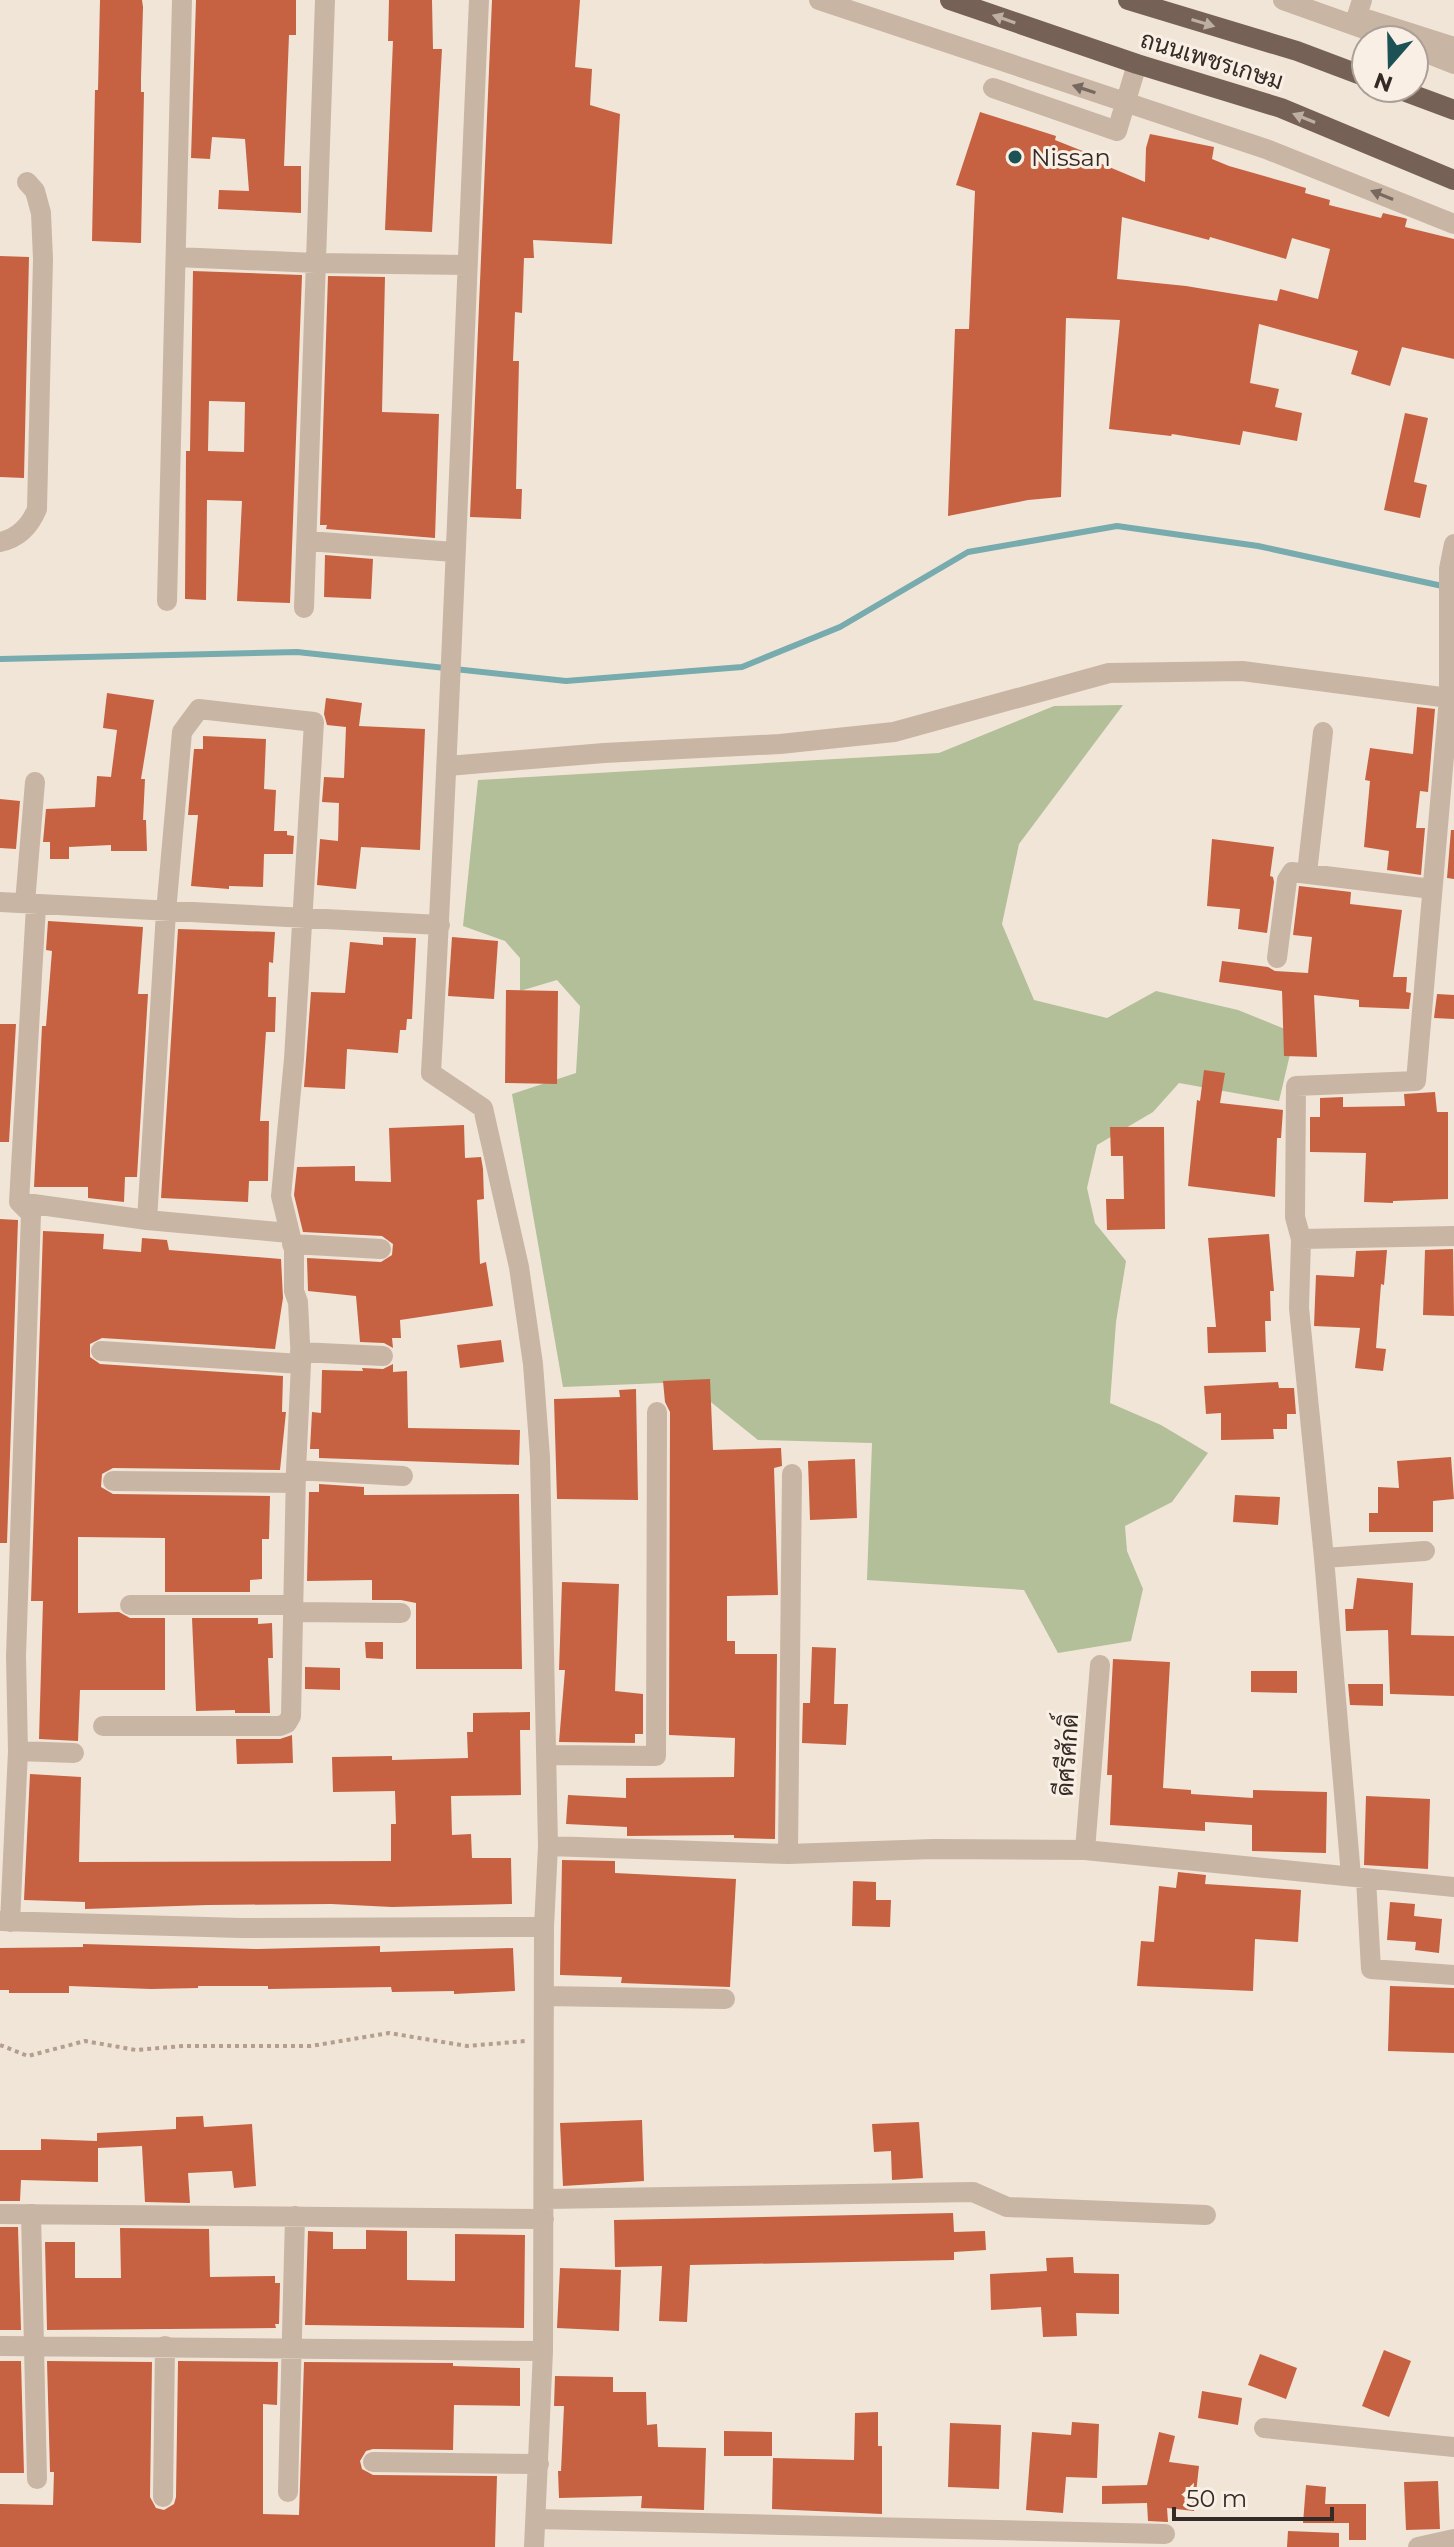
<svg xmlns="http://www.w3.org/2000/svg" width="1454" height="2547" font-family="Montserrat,Sarabun,sans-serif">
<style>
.green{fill:#b2bf98}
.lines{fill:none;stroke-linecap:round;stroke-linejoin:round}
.stream{stroke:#77abae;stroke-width:6}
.building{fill:#c66241;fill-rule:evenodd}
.path{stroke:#b49f8e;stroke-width:4;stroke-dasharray:4 4;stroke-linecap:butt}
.minor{stroke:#c8b5a4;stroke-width:20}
.major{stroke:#766157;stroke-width:20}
.oneway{fill:#beafa5}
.oneway2{fill:#77695f}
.poi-dot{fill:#1c5155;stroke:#f9efe4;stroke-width:3}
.labels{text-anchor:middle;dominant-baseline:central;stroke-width:6;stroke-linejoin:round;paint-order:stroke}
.street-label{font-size:24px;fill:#342a26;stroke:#f9efe4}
.poi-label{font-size:24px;fill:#342a26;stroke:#f9efe4;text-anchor:start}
</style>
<rect width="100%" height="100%" fill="#f1e5d8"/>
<path class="green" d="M1123,705L1019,844L1002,924L1034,1000L1107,1018L1156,991L1238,1010L1295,1033L1279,1101L1179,1083L1153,1112L1097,1145L1087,1188L1095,1223L1126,1261L1116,1322L1110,1403L1161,1425L1208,1453L1172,1502L1125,1526L1127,1551L1143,1589L1131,1641L1058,1653L1024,1590L867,1580L872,1443L758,1440L686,1382L563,1387L512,1094L576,1073L580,1006L557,980L520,991V958L505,941L463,926L478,780L939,753L1054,706Z"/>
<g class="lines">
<path class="stream" d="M0,659L297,652L566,681L742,667L840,627L968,552L1117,526L1258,546L1447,587"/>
</g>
<path class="building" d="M100,0H142L143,7L141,78V92H144L141,243L92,241L95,90H98Z
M196,0H296V35H289L284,166H301V213L218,209L219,190L249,191L245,139L212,137L210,159L191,158Z
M389,0H432L433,49H442L432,232L385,230L393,41H388Z
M492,0H580L575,67L592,69L590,105L620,114L612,244L533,240L534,258H524L522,313L515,312L513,361H519L516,489H522L521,519L470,517Z
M980,112L1056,136L1055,140L1090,154V159L1145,182L1146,148L1150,134L1214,147L1212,159L1229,166L1306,188L1305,193L1330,200L1329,205L1381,218L1383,213L1404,218L1407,219L1405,227L1454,239V359L1402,347L1390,386L1351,374L1358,351L1259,324L1250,383L1279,389L1275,407L1302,413L1297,441L1243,431L1240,445L1172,434L1171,436L1109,429L1120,320L1066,318L1061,497L1028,500L948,516L955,329H969L975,191L956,185ZM1122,217L1209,240L1210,237L1286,259L1292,238L1330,249L1318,299L1280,289L1277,301L1186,286L1117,279Z
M0,256L29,257L24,478L0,477Z
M193,271L302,275L290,603L237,601L242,501L207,500L206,600L185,599L186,451H190ZM209,401L245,402L244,452L208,451Z
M328,276L385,277L382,412L439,414L435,538L326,529L327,525H320Z
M1405,413L1428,418L1414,482L1427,485L1420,518L1384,510Z
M325,555L373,559L371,599L324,597Z
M107,693L154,700L141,779H145L143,820H146L147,851H111V845L69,847V859H50V842H43L46,809L95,807L97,776L111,777L117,730L103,728Z
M326,698L362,703L359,726L425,729L420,850L361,847L356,889L317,885L320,839L338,841L339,803L322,802L324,777L344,778L346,727L327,725L324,714Z
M1417,707L1435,709L1428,792L1420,791L1416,828H1425L1421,875L1387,870L1389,851L1364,847L1370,781L1365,780L1370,748L1413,754Z
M203,736L266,739L264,789L276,790L274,831H287V835L294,836L293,854H264L263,887L229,886V889L191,886L198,815H188L194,749H203Z
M0,799L20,801L16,849L0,848Z
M1451,830H1454V879L1447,878Z
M1212,839L1274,847L1270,876L1273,877L1274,882L1267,933L1238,929L1240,909L1207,906Z
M1299,886L1351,892L1350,904L1402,910L1393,977H1407L1406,992L1411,993L1409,1009L1359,1007V1000L1314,995L1317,1057L1284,1056L1282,991L1219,982L1222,961L1268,967L1275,971L1308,973L1312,937L1293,935Z
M48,921L143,927L138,994H148L137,1177H125L124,1202L88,1198V1187H34L42,1026H46L52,951L46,950Z
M178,929L275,932L273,963L269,962L268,997H276L275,1032H266L260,1121H269L268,1181H249L248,1202L161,1198Z
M383,937L416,938L412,1019H407L406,1030H400L398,1053L347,1049L345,1089L304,1087L311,992L345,993L350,942L383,945Z
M452,937L498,941L494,999L448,996Z
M506,990L558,991L557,1084L505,1083Z
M1437,994L1454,995V1019L1434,1018Z
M0,1024H16L9,1142H0Z
M1204,1070L1225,1073L1220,1103L1283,1110L1281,1138H1277L1275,1197L1188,1186L1197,1100L1200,1101Z
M1435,1092L1437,1112H1448V1199L1393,1201V1203L1364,1202L1366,1153L1310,1152V1117H1320V1098L1343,1097V1107L1405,1106L1404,1094Z
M464,1125L465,1158L481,1157L483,1169L484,1199L477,1200L480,1264L486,1262L493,1306L400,1320L401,1338H392L393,1348L384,1343L360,1342L356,1296L308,1291L307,1258L381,1262L392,1255L393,1244L382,1236L303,1232L294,1195L297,1167L355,1166V1181L391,1182L389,1128Z
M1110,1127H1164L1165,1229L1107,1230L1106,1199H1124L1123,1156H1111Z
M0,1219L18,1220L7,1543H0Z
M43,1231L104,1234L103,1249L141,1252L142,1238L167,1240L169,1250L281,1259L283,1298L275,1349L102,1338L90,1344V1357L100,1364L283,1376L282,1412H286L280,1470L113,1468L102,1474L101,1487L113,1494L270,1496L269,1539H262V1579L250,1580V1592H165V1538L78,1537V1613L119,1612L130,1618H165V1690H80L78,1741L39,1739L43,1601H31Z
M1269,1234L1274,1291H1270L1271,1321H1265L1266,1352L1208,1353L1207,1327H1216L1208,1238Z
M1453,1249L1454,1316L1423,1315L1425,1250Z
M1387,1250L1384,1285L1381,1284L1376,1348L1386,1349L1383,1371L1355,1368L1360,1328L1314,1326L1316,1275L1354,1277L1356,1251Z
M501,1340L504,1362L460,1368L457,1345Z
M393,1364V1372L407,1371L408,1428L520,1430L519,1465L319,1458V1449H310L312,1412L321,1413L322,1370L363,1371L362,1368L383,1369Z
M710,1379L713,1450L781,1448L782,1466L774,1468L778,1595L727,1596V1641H735V1654H777L775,1839L734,1838V1835L627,1836V1827L566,1824L568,1795L626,1798V1778L734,1777L735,1738L669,1735L670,1412L665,1402L663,1381Z
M1278,1382L1279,1388H1294L1296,1414H1287V1429H1273L1274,1439L1221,1440V1413L1206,1414L1204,1386Z
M636,1389L638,1500L557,1499L554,1399L620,1397L619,1390Z
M1451,1457L1454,1499L1433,1501V1532H1369V1513H1378V1487L1399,1488L1397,1461Z
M855,1459L857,1518L810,1520L808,1461Z
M319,1484L364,1487V1495L519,1494L522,1669H416V1603L401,1600H372V1580L307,1581L309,1492H319Z
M1235,1495L1280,1497L1278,1525L1233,1522Z
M1357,1578L1413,1583L1411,1635L1454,1636V1696L1390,1694L1388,1630L1346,1631L1345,1609H1353Z
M562,1582L619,1584L615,1691L643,1694V1734H635V1743L559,1742L565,1670H559Z
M192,1618H258V1624L272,1623L273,1658H268L270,1713H235V1710L196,1711Z
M365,1642H383V1659L366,1658Z
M812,1647L836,1648L834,1704H848L846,1745L802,1743L803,1703H810Z
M1113,1659L1170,1662L1163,1788L1191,1790V1794L1253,1798V1790L1327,1792L1326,1853L1252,1851V1825L1205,1822V1831L1110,1825L1112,1775H1107Z
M305,1667L340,1668V1690L305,1689Z
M1251,1671H1297V1693L1251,1692Z
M1348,1684H1383V1706L1350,1705Z
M530,1712V1730H520L521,1795L451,1796L452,1835L471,1834L472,1858H511L512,1904L392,1907L331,1904L208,1905L85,1909V1902L24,1900L30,1774L81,1777L79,1862L391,1861V1824H396L395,1791L333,1792L332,1757L392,1756V1760L468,1758L467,1732H473V1713Z
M292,1735L293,1763L237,1764L236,1739H280Z
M1366,1796L1430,1799L1428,1869L1364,1865Z
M562,1860L615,1861V1873L736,1879L730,1987L621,1983L622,1977L560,1975Z
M1178,1872L1206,1875L1205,1884L1301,1890L1298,1942L1255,1939L1253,1991L1137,1986L1141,1941L1154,1942L1159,1886L1176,1888Z
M853,1881L876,1882V1900H891L890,1927L852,1926Z
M1390,1902L1415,1904L1414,1916L1442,1919L1439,1953L1415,1950L1416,1942L1387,1940Z
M83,1944L258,1949L380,1946V1952L513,1948L515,1991L454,1994V1991L392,1992L391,1987L268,1989V1986H198V1988L151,1989L69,1986V1993H9V1990H0V1948L83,1947Z
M1390,1986L1454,1988V2053L1388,2051Z
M203,2116L204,2127L252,2124L256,2186L234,2188L232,2171L188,2173L190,2203L145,2202L142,2146L98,2148V2182L21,2180L20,2201H0V2150H41V2139L97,2141V2133L176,2129V2117Z
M642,2120L644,2181L563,2186L560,2123Z
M919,2122L923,2178L892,2180L891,2151L874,2152L872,2124Z
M953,2213L954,2232L985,2231L986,2250L954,2252V2260L690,2265L687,2322L659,2321L662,2266L615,2267L614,2220Z
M0,2227H18L21,2330H0Z
M120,2228L209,2229L210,2277L275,2276V2283H280L279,2324H275L276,2328L47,2330L45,2242H75V2278H121Z
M366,2230L407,2231V2280L455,2281V2234L525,2235L524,2328L305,2325L308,2231L333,2232V2249H366Z
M1073,2257L1074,2273L1119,2274V2314L1076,2313L1077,2336L1043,2337L1041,2307L991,2310L990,2274L1047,2271L1046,2258Z
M560,2268L621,2270L619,2331L557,2328Z
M1384,2350L1411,2361L1389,2417L1362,2406Z
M1260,2354L1297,2368L1286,2399L1248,2385Z
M0,2361H21L24,2473H0Z
M47,2361L152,2362L150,2497L156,2508L164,2510L174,2504L176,2497L178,2361L278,2362L277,2405L263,2404V2514L299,2515L304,2362L453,2363V2366L520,2368V2406L454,2405L453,2450L373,2449L366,2451L360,2461L362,2469L373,2475L497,2476L495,2547H0V2504L53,2505L54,2472H50Z
M555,2376L613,2377V2392H646L647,2425L657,2424L658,2447L706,2448L704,2510L641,2508L642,2496L559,2498L558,2471H561L564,2406H554Z
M1202,2391L1242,2398L1238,2425L1198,2418Z
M878,2412V2446H882V2514L772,2509L773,2458L854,2460L855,2413Z
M1072,2422L1099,2424L1097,2478L1066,2477L1063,2513L1026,2510L1032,2432L1071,2435Z
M950,2423L1001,2425L999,2489L948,2487Z
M724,2431L772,2432V2456H724Z
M1159,2432L1175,2436L1169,2462L1199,2466L1194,2511L1167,2508L1168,2522L1148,2521L1147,2503L1102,2504V2486L1147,2485Z
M1438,2481L1440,2529L1406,2530L1404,2482Z
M1306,2485L1326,2487L1325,2504H1366V2540H1349V2523H1303Z
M1288,2531L1339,2533V2547H1287Z"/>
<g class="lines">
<path class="path" d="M0,2045L28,2056L85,2041L136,2050L183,2046H311L389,2033L467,2046L526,2041"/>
<path class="minor" d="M479,0C463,358 451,715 431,1073L483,1108L519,1267L533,1364L540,1457L548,1846L544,1927L543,2351L534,2547
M819,0L1266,149L1454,224
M1283,0L1370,31
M1362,0L1357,16L1454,47
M1414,48L1454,64
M993,88L1117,131L1137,64
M176,257L316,263L467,265
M308,541L454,552
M0,542C19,538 30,526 37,509L43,259L41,213L35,191L27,182
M167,601L182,0
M304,608L325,0
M448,766L604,753L780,744L894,732L1109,673L1242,671L1449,698
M1307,873L1323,732
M0,902L440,925
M25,903L35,782
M1277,958L1287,880L1292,872L1432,889
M19,1202L147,1220L289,1233
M1301,1239L1454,1236
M292,1244L381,1249
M101,1351L301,1364
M300,1352L383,1356
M296,1470L403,1476
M113,1481L295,1483
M1324,1558L1425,1551
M130,1605H294
M294,1612L401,1613
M103,1726H280L287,1723L291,1716L296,1470L301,1364L298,1302L294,1291V1250L281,1196L294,1059L314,722L199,709L182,732L166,912L147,1220
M18,1751L74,1753
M547,1755L656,1756L657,1412
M548,1846L788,1854L933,1849L1085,1850L1454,1887
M1085,1850L1100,1665
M788,1854L792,1474
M1351,1876L1324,1558L1299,1308L1301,1239L1295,1217L1296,1086L1416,1081L1449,698V569L1454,544
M1366,1879L1371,1969L1454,1975
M0,1921L241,1928L544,1927
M10,1922L18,1751L16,1656L31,1214L19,1202L36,906
M544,1996L725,1999
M545,2199L973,2192L1007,2207L1206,2215
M0,2214L544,2219
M31,2214L37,2479
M0,2346L543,2351
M1264,2428L1454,2447
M373,2462L539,2464
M288,2492L295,2216
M163,2497L165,2346
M536,2519L1165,2534
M1418,2547L1454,2539"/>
<path class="major" d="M950,0L1137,64L1281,108L1454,180
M1128,0L1297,51L1366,77
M1395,88L1454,110"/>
</g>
<defs><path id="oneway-solid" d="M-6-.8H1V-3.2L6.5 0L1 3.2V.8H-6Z" transform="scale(2)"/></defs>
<g class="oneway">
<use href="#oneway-solid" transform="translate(1004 19) rotate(-161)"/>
<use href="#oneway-solid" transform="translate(1203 23) rotate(17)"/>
<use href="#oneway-solid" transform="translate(1304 118) rotate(-158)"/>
</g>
<g class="oneway2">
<use href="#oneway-solid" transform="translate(1084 89) rotate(-162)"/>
<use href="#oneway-solid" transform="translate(1382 195) rotate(-158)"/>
</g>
<circle class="poi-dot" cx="1015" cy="157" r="8"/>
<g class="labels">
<g class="street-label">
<text transform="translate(1212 60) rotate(17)">ถนนเพชรเกษม</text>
<text transform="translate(1067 1755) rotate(-86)">ดีศรีศักดิ์</text>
</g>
<g class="poi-label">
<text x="1031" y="157">Nissan</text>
</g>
</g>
<g transform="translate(1390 64) rotate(200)"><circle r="38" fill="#f9efe4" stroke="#aaa098" stroke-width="2"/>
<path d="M0-6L14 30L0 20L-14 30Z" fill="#1c5155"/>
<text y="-12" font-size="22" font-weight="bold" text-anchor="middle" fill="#342a26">N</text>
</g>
<path d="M1174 2507v12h158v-12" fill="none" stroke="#342a26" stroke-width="4"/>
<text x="1186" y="2507" font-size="24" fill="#342a26" stroke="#f9efe4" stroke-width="6" paint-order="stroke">50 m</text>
</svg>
